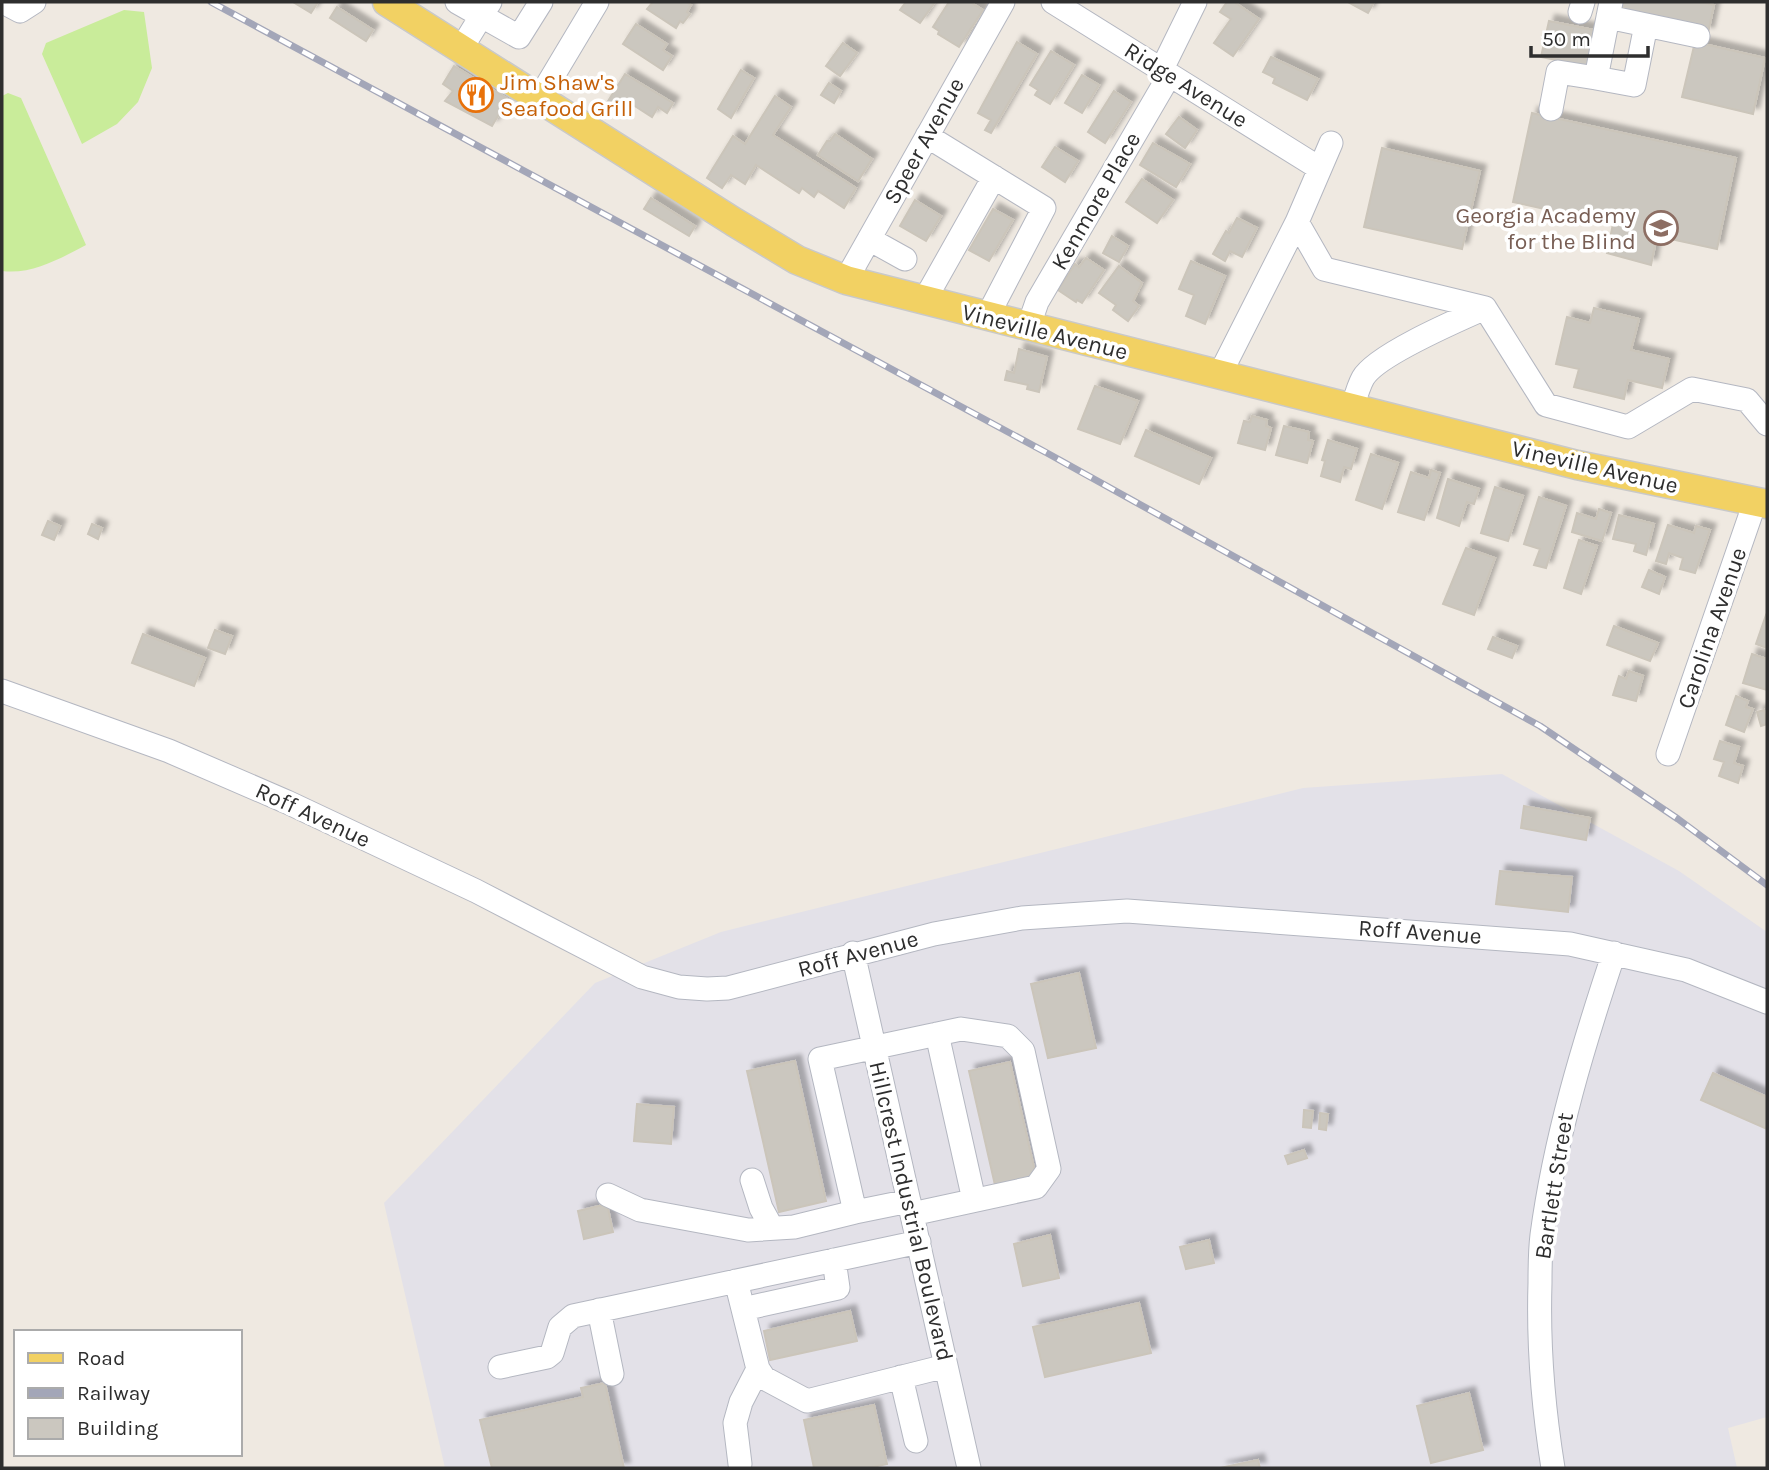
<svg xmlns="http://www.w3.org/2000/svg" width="1769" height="1470" font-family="Karla,sans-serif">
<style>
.industrial{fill:#e3e1e8}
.pitch{fill:#c9ec9a}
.building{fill:#cbc7bf;stroke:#cbc5ba;stroke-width:2;filter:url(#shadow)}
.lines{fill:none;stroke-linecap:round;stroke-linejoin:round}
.minor-casing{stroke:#b4b7c1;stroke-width:25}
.major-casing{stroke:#c9c9c9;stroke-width:31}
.minor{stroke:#fff;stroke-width:23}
.major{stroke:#f2d163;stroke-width:28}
.rail-casing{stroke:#a3a6b8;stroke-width:7}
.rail{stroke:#fff;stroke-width:4.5;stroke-dasharray:13;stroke-linecap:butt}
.labels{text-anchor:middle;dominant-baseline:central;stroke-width:7;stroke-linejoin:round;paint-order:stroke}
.food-label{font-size:23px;fill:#c56008;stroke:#fff;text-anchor:start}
.street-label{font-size:23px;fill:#2e2e2e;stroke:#fff}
.education-label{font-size:23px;fill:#785e54;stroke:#fff;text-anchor:end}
</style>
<defs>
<filter id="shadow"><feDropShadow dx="6" dy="-6" stdDeviation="2" flood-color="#0004"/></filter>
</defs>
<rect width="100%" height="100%" fill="#efe9e1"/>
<path class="industrial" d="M1502,774L1679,871L1767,932V1417L1728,1428L1737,1468H445L384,1203L595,983L721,932L1303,788Z"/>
<path class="pitch" d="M124,10L144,12L152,68L138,102L117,124L82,144L42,54L46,43Z
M8,93L21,98L86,245C61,258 32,275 2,271V96Z"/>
<path class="building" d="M293,2H318L311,13Z
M653,2H686L691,5L687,12L690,14L683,23L680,21L676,28L647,9Z
M906,2H935L920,23L900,10Z
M949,2H970L983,10L959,47L938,34L939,31L933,27Z
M1227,2H1234L1259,19L1233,56L1214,43L1231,19L1220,12Z
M1348,2H1374L1368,13Z
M1622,2H1700L1714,5L1708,33L1619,15Z
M337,7L373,30L366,41L330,18Z
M1549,21L1599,31L1592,67L1541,57Z
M636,24L667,44L663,50L672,56L663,70L623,44Z
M1017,42L1037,54L991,133L985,130L991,120L978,113Z
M1695,42L1765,58L1753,114L1682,97Z
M843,43L857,53L840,76L826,66Z
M1051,51L1074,65L1050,104L1035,95L1038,90L1030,85Z
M1271,57L1318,79L1307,100L1273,83L1275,78L1263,72Z
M454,66L508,99L492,126L445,101L453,91L443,84Z
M741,70L754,78L731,118L718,109Z
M625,74L673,103L667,113L658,107L652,117L627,101L618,114L605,106Z
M1082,75L1099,85L1082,113L1065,103Z
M829,83L841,91L834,103L821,95Z
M1114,91L1131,102L1105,143L1088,132Z
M775,96L791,107L773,135L856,188L844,208L818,191L814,197L802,188L799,193L756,165L745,184L731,175L722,188L707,178L733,136L745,144Z
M1532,113L1736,158L1717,249L1657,236L1651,265L1607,253L1613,224L1513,202Z
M1179,117L1197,130L1185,148L1166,134Z
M835,134L872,159L858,181L818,155L827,141H830Z
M1153,143L1190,164L1176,187L1140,165Z
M1055,147L1078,161L1065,182L1042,167Z
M1382,148L1480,171L1462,249L1364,227Z
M1142,179L1173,200L1157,223L1126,202Z
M651,198L695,226L689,236L644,209Z
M915,200L941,216L926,241L900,226Z
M993,209L1013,220L989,261L969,250Z
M1237,218L1257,228L1242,257L1230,251L1225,261L1213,254L1226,231L1229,233Z
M1112,236L1128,246L1119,262L1103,253Z
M1086,258L1104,270L1082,303L1077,300L1076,302L1058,290L1075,264L1079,267Z
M1191,261L1225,276L1205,324L1186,316L1194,295L1179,289Z
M1119,266L1142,283L1133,301L1139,306L1128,321L1113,310L1116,305L1099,293Z
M1594,308L1639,319L1631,350L1669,359L1662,388L1628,380L1624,399L1574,387L1579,369L1556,364L1567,317L1590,323Z
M1019,349L1047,357L1039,392L1027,389L1028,385L1005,380L1007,371L1014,373Z
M1095,386L1138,401L1120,444L1078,429Z
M1252,416L1267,420L1266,426L1271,428L1265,450L1238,443L1244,421L1250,422Z
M1284,426L1309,432L1308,440L1313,441L1307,463L1276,455Z
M1146,430L1211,458L1199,484L1135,456Z
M1328,440L1357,449L1351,469L1344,467L1340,482L1321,476L1325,461L1322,460Z
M1371,454L1398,463L1382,509L1356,500Z
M1431,470L1440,473L1424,520L1398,512L1411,472L1429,478Z
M1448,479L1479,489L1474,504L1467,502L1459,526L1437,518Z
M1495,487L1523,496L1508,541L1481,533Z
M1539,497L1566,506L1546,568L1534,565L1540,549L1524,544Z
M1599,509L1611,513L1602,541L1572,532L1577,513L1596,519Z
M1619,515L1654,524L1646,555L1634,551L1636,544L1613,539Z
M48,521L60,526L54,540L42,535Z
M92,524L102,528L98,539L88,534Z
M1668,525L1694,533L1696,526L1710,530L1695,573L1680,569L1683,558L1669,553L1666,564L1656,561Z
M1579,540L1597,546L1581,594L1564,588Z
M1466,548L1495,558L1474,615L1443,604Z
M1649,570L1665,577L1659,594L1642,587Z
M1766,615L1767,616V648L1756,644Z
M1614,626L1658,643L1650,661L1607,645Z
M215,630L232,636L225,654L208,648Z
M143,634L205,658L194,686L132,663Z
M1493,637L1517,646L1512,658L1488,649Z
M1752,654L1767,659V690L1743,683Z
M1629,671L1643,676L1636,701L1613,695L1619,676L1626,679Z
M1736,696L1748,701L1746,707L1753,709L1744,732L1726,725Z
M1764,710L1767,724L1761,726L1757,712Z
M1720,741L1739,747L1734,763L1743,766L1738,783L1719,776L1724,762L1714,759Z
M1524,806L1590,818L1586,840L1521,828Z
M1500,871L1572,877L1568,912L1496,904Z
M1079,973L1096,1048L1048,1058L1031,984Z
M795,1061L826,1201L779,1212L747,1071Z
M1010,1062L1036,1176L995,1185L969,1071Z
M1713,1073L1767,1097V1129L1701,1100Z
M637,1104L674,1107L671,1144L634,1141Z
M1304,1110L1313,1111L1311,1128L1303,1127Z
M1320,1113L1328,1114L1326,1130L1319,1129Z
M1304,1150L1307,1158L1288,1164L1285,1156Z
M607,1204L613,1232L584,1239L578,1211Z
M1050,1235L1059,1278L1023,1286L1014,1244Z
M1209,1240L1214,1263L1186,1269L1180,1247Z
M1139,1303L1151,1353L1045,1377L1033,1327Z
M850,1311L857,1341L770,1360L764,1331Z
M605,1383L624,1468H492L480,1420L583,1397L581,1388Z
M1469,1393L1483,1450L1431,1463L1417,1406Z
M874,1405L887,1464L868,1468H814L804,1420Z
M1258,1460L1260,1468H1220Z"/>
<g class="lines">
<g class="minor-casing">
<path id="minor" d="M3,2L20,11L34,2
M457,2L519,37L541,2
M1053,2L1319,168
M1611,2L1596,78L1634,85L1646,25
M1580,12L1583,2
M1608,17L1698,36
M461,49L490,2
M1161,71L1195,2
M539,99L597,2
M1551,109L1558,72L1596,78
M927,136L1044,208L987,317
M1297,222L1324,269L1485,308L1546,405L1628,427L1692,389L1747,400L1767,424
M869,239L905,259
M846,280L1003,2
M924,301L994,177
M1028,328L1037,302L1169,76
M1219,376L1297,222L1331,143
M1352,409C1355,399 1358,387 1363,378C1376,355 1458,320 1485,308
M2,691L169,751L287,802L476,891L642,977L679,987L707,989L728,988L934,934L1022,918L1127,911L1570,944L1686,970L1767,1002
M1668,754L1755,502
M853,953L969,1468
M937,1034L974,1200
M752,1180L761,1208L772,1228
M608,1195L640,1210L748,1230L794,1227L855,1212
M909,1201L855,1212L820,1059L961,1029L1008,1036L1023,1051L1049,1169L1036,1187L912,1214
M736,1281L758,1369L764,1378L807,1401L946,1366
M743,1309L838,1288L834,1260
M599,1310L612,1374
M500,1367L547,1357L552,1353L560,1327L573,1316L919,1242
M901,1377L916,1441
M740,1464L735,1423L741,1402L758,1369
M1553,1468C1543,1406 1538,1346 1540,1283C1540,1267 1540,1251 1542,1235C1555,1138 1583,1046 1614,953"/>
</g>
<g class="major-casing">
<path id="major" d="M387,2L734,222L797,260L846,280L1577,465L1767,504"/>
</g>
<use href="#minor" class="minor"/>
<use href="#major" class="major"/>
<g class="rail-casing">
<path id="rail" d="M211,2L1047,453L1540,726L1678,819L1767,885"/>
</g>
<use href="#rail" class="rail"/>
</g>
<defs>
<g id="restaurant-ring" transform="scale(1.75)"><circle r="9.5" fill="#fff" stroke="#e8710a" stroke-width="1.5"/><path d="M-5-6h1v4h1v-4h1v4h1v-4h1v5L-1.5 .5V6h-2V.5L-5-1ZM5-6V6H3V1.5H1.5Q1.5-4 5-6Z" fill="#e8710a"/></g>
<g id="school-ring" transform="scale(1.75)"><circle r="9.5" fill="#fff" stroke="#8d6e63" stroke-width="1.5"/><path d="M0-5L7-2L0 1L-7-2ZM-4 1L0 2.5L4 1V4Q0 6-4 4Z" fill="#8d6e63"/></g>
</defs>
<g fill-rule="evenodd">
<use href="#restaurant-ring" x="476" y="95"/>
<use href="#school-ring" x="1661" y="228"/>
</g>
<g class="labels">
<g class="food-label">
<text x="500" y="82">Jim Shaw's<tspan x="500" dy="26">Seafood Grill</tspan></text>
</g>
<g class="street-label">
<text transform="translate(1186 85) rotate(32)">Ridge Avenue</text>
<text transform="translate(924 141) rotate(-61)">Speer Avenue</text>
<text transform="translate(1096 201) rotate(-60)">Kenmore Place</text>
<text transform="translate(1045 332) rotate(14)">Vineville Avenue</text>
<text transform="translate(1595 467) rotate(13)">Vineville Avenue</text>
<text transform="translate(1712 628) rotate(-71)">Carolina Avenue</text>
<text transform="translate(313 815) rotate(25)">Roff Avenue</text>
<text transform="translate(1420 932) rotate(4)">Roff Avenue</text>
<text transform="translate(858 954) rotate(-15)">Roff Avenue</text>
<text transform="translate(1554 1186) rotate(-81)">Bartlett Street</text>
<text transform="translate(911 1211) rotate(77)">Hillcrest Industrial Boulevard</text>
</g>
<g class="education-label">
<text x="1636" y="215">Georgia Academy<tspan x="1636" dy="26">for the Blind</tspan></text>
</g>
</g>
<rect width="1769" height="1470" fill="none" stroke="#2e2e2e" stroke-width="7"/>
<rect x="14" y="1330" width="228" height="126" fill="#ffffff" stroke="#ababab" stroke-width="2"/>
<rect x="28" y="1353" width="35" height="10" fill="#f2d163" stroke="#ababab" stroke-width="2"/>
<text x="77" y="1365" font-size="21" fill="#2e2e2e">Road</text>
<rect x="28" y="1388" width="35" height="10" fill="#a3a6b8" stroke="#ababab" stroke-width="2"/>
<text x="77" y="1400" font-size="21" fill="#2e2e2e">Railway</text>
<rect x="28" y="1418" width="35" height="21" fill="#cbc7bf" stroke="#ababab" stroke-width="2"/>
<text x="77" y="1435" font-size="21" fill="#2e2e2e">Building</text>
<path d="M1531 46v10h117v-10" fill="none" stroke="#2e2e2e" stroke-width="3.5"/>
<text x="1542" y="46" font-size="21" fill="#2e2e2e" stroke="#ffffff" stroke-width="5" paint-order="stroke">50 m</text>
</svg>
